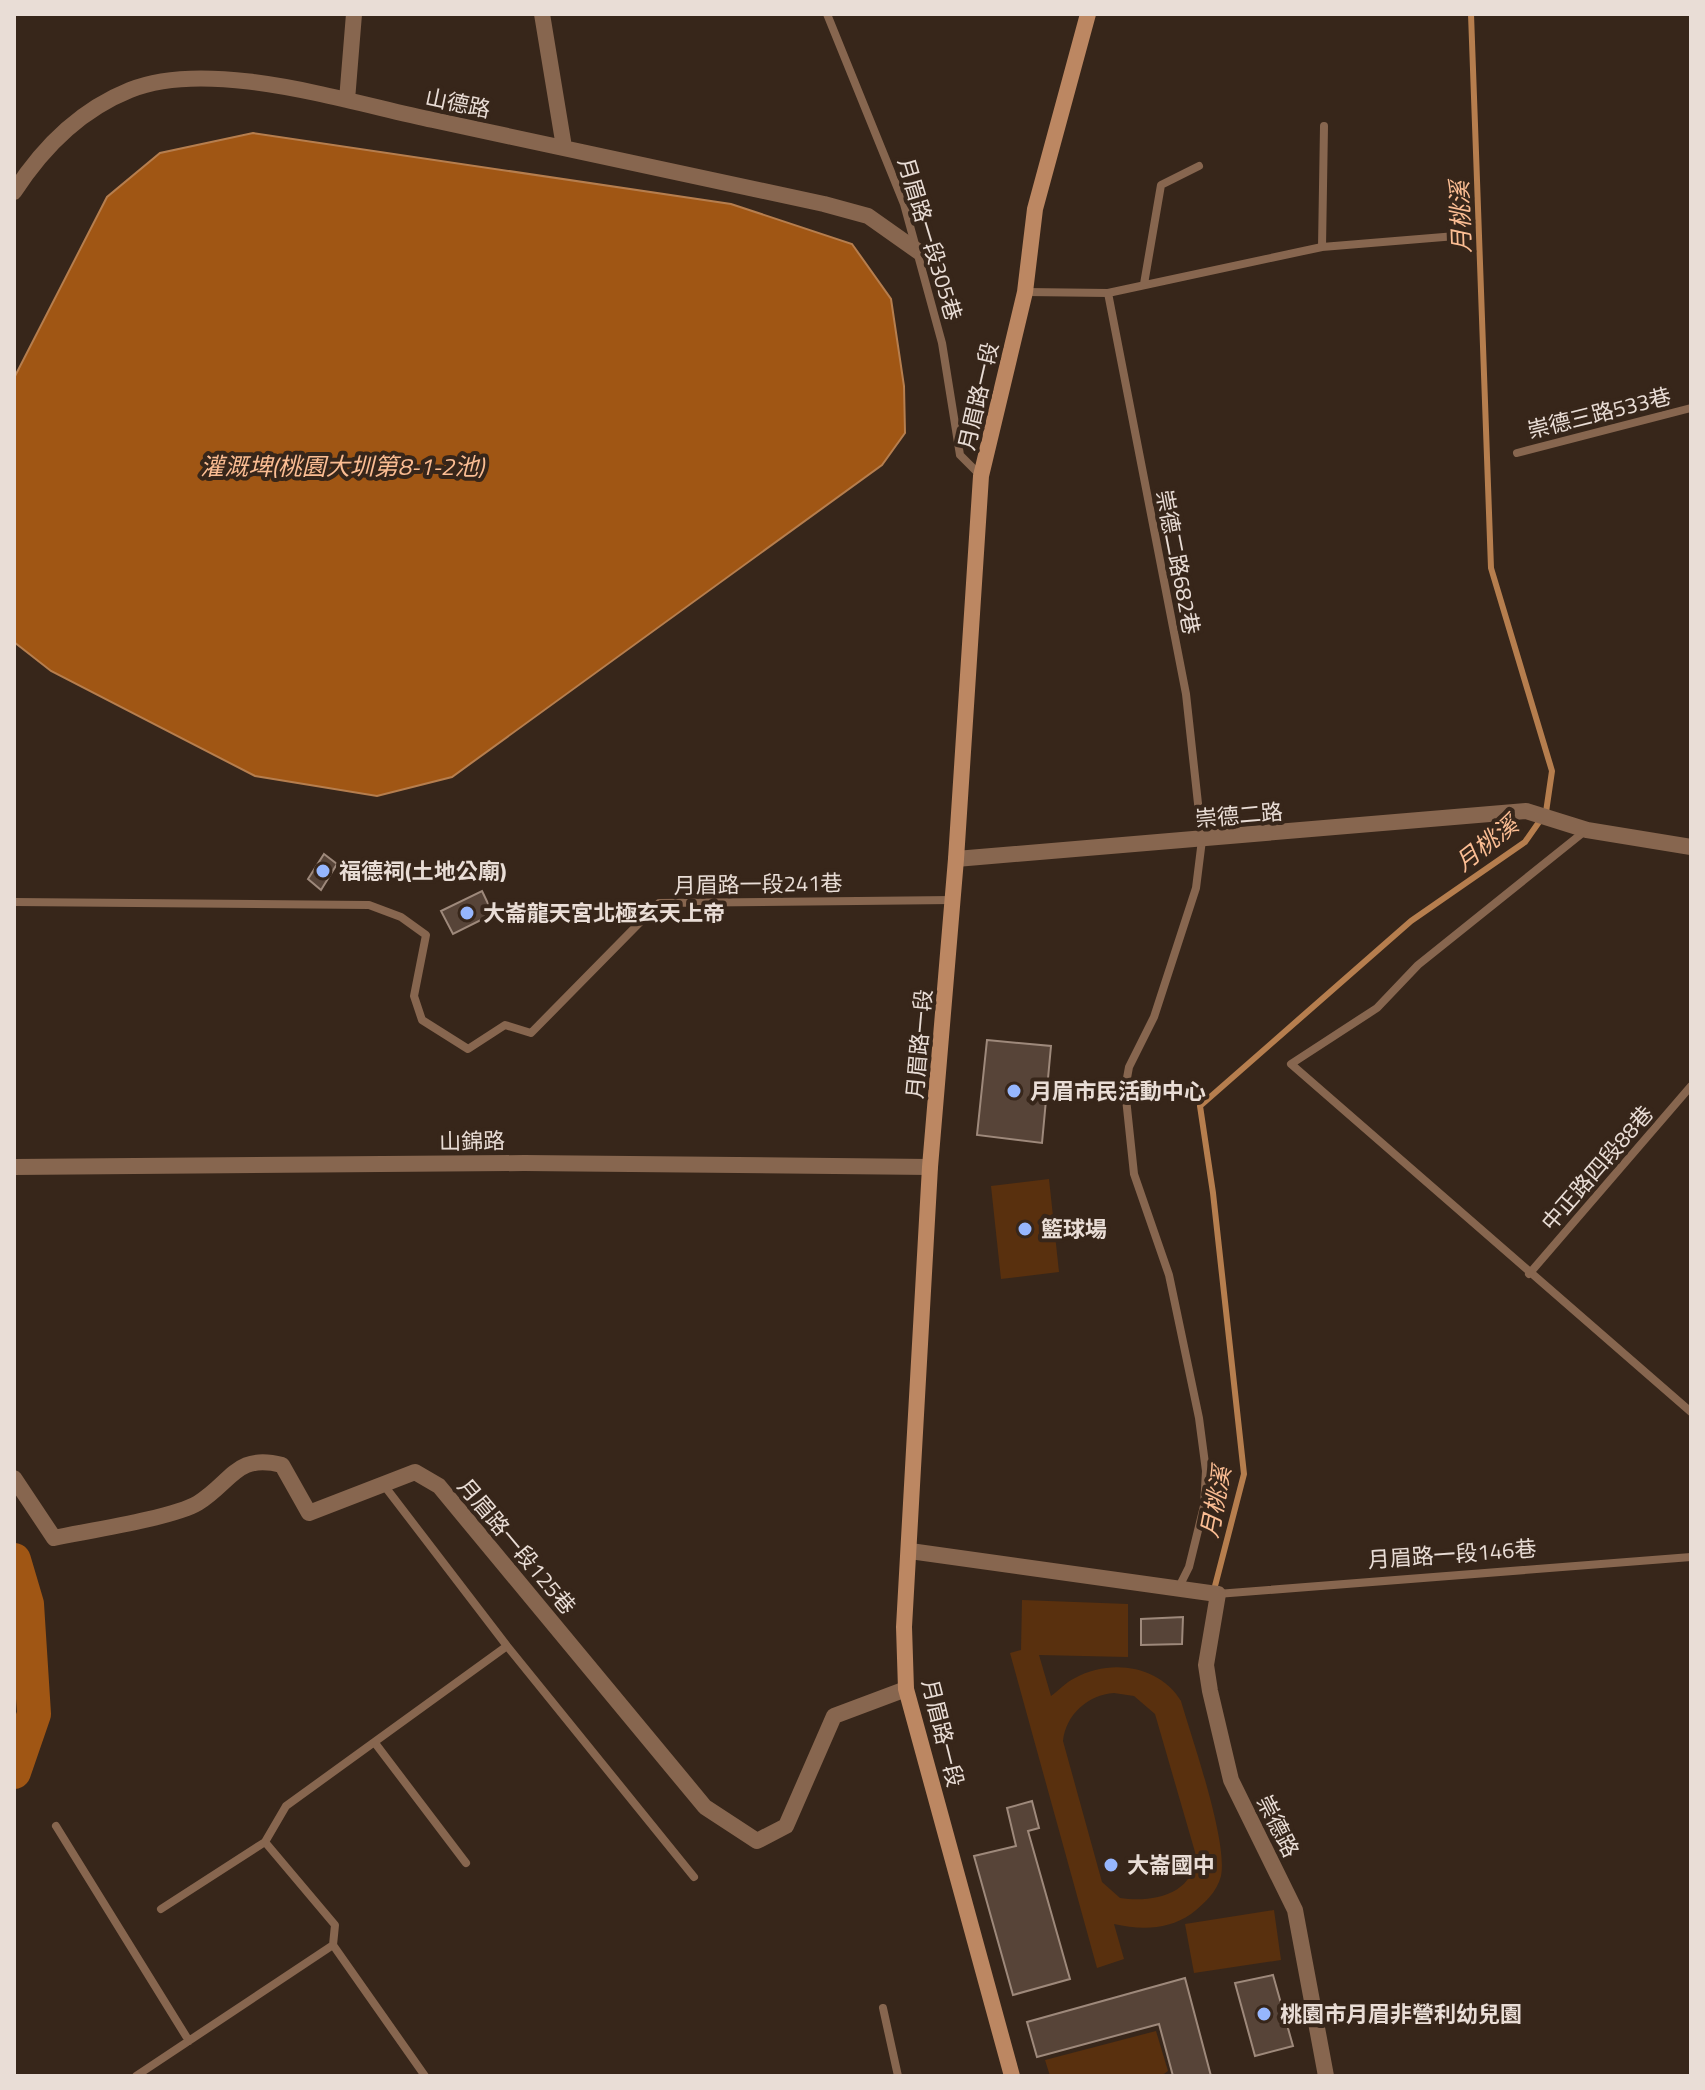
<svg xmlns="http://www.w3.org/2000/svg" width="1705" height="2090" font-family="'Titillium Web','Noto Sans TC',sans-serif">
<style>
.green{fill:#59300e;fill-rule:evenodd}
.water{fill:#a05614;stroke:#b67e4e;stroke-width:2}
.lines{fill:none;stroke-linecap:round;stroke-linejoin:round}
.stream{stroke:#b67e4e;stroke-width:6}
.river{stroke:#a05614;stroke-width:34}
.building{fill:#574438;stroke:#9e897b;stroke-width:2}
.lane{stroke:#87664f;stroke-width:8}
.street{stroke:#87664f;stroke-width:16}
.secondary{stroke:#bc8762;stroke-width:16}
.poi-dot{fill:#96b6fd;stroke:#37261a;stroke-width:3}
.labels{text-anchor:middle;dominant-baseline:central;stroke-width:8;stroke-linejoin:round;paint-order:stroke}
.street-label{font-size:22px;fill:#e9ddd6;stroke:#37261a}
.poi-label{font-size:22px;font-weight:bold;fill:#e9ddd6;stroke:#37261a;text-anchor:start}
.water-label{font-size:24px;font-style:italic;fill:#fbbd93;stroke:#37261a}
</style>
<rect width="100%" height="100%" fill="#37261a"/>
<path class="green" d="M1049,1179L1059,1272L1001,1279L991,1186Z
M1022,1600L1128,1604V1657L1039,1655L1051,1696C1058,1691 1066,1682 1075,1678C1111,1658 1160,1666 1181,1701C1192,1739 1228,1841 1221,1876C1217,1892 1204,1904 1191,1914C1168,1930 1141,1930 1114,1924L1124,1959L1097,1968L1010,1653L1021,1650ZM1114,1693L1134,1696L1155,1714L1195,1852C1197,1895 1152,1903 1120,1898L1102,1882L1063,1741C1066,1714 1088,1695 1114,1693Z
M1274,1910L1281,1960L1194,1973L1185,1924Z
M1156,2031L1168,2071L1161,2076H1050L1045,2060Z"/>
<path class="water" d="M253,133L731,204L852,244L891,299L904,386L905,433L882,465L452,777L377,796L255,776L51,671L14,642V378L107,197L160,153Z"/>
<g class="lines">
<path class="stream" d="M1215,1586L1244,1474L1213,1193L1200,1106L1411,921L1525,842L1546,812L1552,771L1491,568L1471,14"/>
<path class="river" d="M14,1560L27,1604L34,1714L14,1772"/>
</g>
<path class="building" d="M324,854L337,864L321,890L308,879Z
M482,891L493,914L453,934L441,911Z
M987,1040L1051,1046L1042,1143L977,1135Z
M1183,1617L1182,1644L1141,1645V1619Z
M1032,1801L1039,1828L1028,1831L1070,1979L1013,1995L974,1856L1016,1846L1007,1808Z
M1273,1975L1293,2046L1255,2056L1235,1983Z
M1185,1978L1211,2076H1173L1159,2024L1037,2057L1027,2022Z"/>
<g class="lines">
<path class="lane" d="M827,14L904,204L942,343L960,455L981,476
M1322,247L1324,126
M1144,284L1161,185L1199,166
M1026,292L1108,293L1322,247L1456,236
M1108,293L1186,694L1202,840L1196,888L1154,1017L1129,1067L1125,1089L1134,1174L1169,1275L1199,1418L1206,1471L1204,1506L1189,1567L1179,1587
M1517,453L1691,408
M1585,831L1418,965L1377,1008L1291,1064L1691,1412
M14,902L369,905L401,917L426,935L414,996L422,1020L468,1049L505,1025L531,1033L659,903L953,900
M1529,1274L1691,1086
M383,1484L507,1646L694,1877
M1217,1594L1691,1557
M375,1743L466,1863
M56,1826L189,2041
M265,1842L286,1806L507,1646
M161,1909L265,1842L335,1925L333,1945
M883,2008L898,2076
M136,2076L333,1945L425,2076"/>
<path class="street" d="M542,14L564,147
M347,100L354,14
M14,192C43,147 80,110 130,90C211,57 350,103 433,120C564,147 694,176 824,204L868,216L919,252
M956,859L1526,811L1587,830L1691,847
M14,1167L524,1163L930,1167
M14,1478L54,1538C87,1531 173,1518 198,1503C232,1482 236,1453 282,1465L309,1513L415,1472L439,1486L705,1807L757,1841L786,1826L834,1716L906,1689
M910,1551L1217,1594
M1218,1594L1206,1665L1210,1691L1231,1780L1295,1910L1326,2076"/>
<path class="secondary" d="M1012,2076L906,1689L904,1627L930,1167L956,859L981,476L1025,292L1035,209L1088,14"/>
</g>
<g class="poi-dot">
<circle cx="323" cy="871" r="8"/>
<circle cx="467" cy="913" r="8"/>
<circle cx="1014" cy="1091" r="8"/>
<circle cx="1025" cy="1229" r="8"/>
<circle cx="1111" cy="1865" r="8"/>
<circle cx="1264" cy="2014" r="8"/>
</g>
<g class="labels">
<g class="street-label">
<text transform="translate(458 103) rotate(12)">山德路</text>
<text transform="translate(930 239) rotate(73)">月眉路一段305巷</text>
<text transform="translate(978 396) rotate(-77)">月眉路一段</text>
<text transform="translate(1599 413) rotate(-14)">崇德三路533巷</text>
<text transform="translate(1178 562) rotate(79)">崇德二路682巷</text>
<text transform="translate(1239 815) rotate(-5)">崇德二路</text>
<text transform="translate(758 884) rotate(-1)">月眉路一段241巷</text>
<text transform="translate(919 1044) rotate(-85)">月眉路一段</text>
<text transform="translate(472 1141) rotate(-1)">山錦路</text>
<text transform="translate(1597 1168) rotate(-49)">中正路四段88巷</text>
<text transform="translate(517 1546) rotate(50)">月眉路一段125巷</text>
<text transform="translate(1452 1554) rotate(-4)">月眉路一段146巷</text>
<text transform="translate(943 1733) rotate(76)">月眉路一段</text>
<text transform="translate(1278 1826) rotate(63)">崇德路</text>
</g>
<g class="poi-label">
<text x="339" y="871">福德祠(土地公廟)</text>
<text x="483" y="913">大崙龍天宮北極玄天上帝</text>
<text x="1030" y="1091">月眉市民活動中心</text>
<text x="1041" y="1229">籃球場</text>
<text x="1127" y="1865">大崙國中</text>
<text x="1280" y="2014">桃園市月眉非營利幼兒園</text>
</g>
<g class="water-label">
<text transform="translate(1460 217) rotate(-92)">月桃溪</text>
<text x="342" y="466">灌溉埤(桃園大圳第8-1-2池)</text>
<text transform="translate(1486 843) rotate(-38)">月桃溪</text>
<text transform="translate(1215 1502) rotate(-79)">月桃溪</text>
</g>
</g>
<rect width="1705" height="2090" fill="none" stroke="#e9ddd6" stroke-width="32"/>
</svg>
